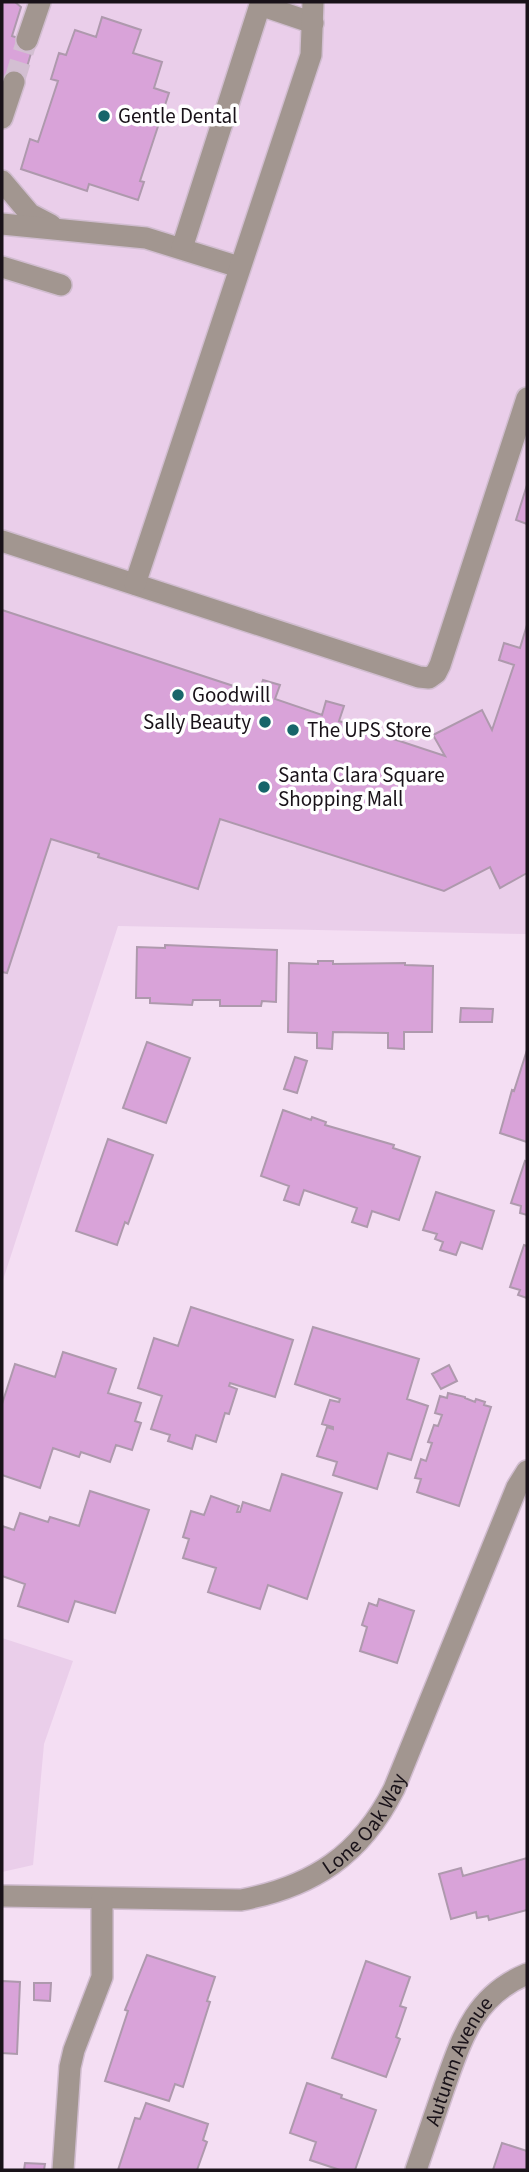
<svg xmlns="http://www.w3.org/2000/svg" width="529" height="2172" font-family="'Source Sans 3',sans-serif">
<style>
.built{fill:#eaceea}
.building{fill:#d9a3d9;stroke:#ae99ad;stroke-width:2}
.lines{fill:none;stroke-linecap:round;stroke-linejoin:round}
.minor-tunnel{stroke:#d3bfd2;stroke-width:21;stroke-dasharray:21 10;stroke-linecap:butt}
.minor-casing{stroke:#d1bdd0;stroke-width:24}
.minor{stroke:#a29690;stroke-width:21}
.poi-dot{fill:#17656a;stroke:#fff;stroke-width:2.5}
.labels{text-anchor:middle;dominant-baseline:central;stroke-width:7;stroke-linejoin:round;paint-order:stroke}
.poi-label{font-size:21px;fill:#191219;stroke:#fff;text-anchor:start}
.street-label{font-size:21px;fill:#191219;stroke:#fff}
</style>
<rect width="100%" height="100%" fill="#f4def3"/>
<path class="built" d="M2,2H527V934L118,926L2,1283Z
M2,1638L73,1661L44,1744L33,1865L2,1872Z"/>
<path class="building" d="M2,2H15L21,7L12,36L34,43L22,84L2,78Z
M102,17L141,30L133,53L162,62L154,88L169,93L140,181L144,182L138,200L89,184L87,191L21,169L30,139L38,142L58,81L51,79L59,53L66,55L75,30L96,37Z
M527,485V524L516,520Z
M2,610L258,694L263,680L280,685L275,699L322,715L326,701L344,706L339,721L445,756L433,735L482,710L492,730L514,665L499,660L504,643L520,648L527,625V873L500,888L490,867L444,891L220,819L198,889L98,857L99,854L51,839L7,973L2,972Z
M165,945L277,950L276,1002L262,1001L261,1006H220V1000H193L192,1005L150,1003V998H136L137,947L165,948Z
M318,961H333V964L405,963V965L433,966L432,1032H404V1049L388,1048V1033L333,1032L332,1049L317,1048V1033L288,1032L289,963L318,964Z
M461,1008L493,1009L492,1022H460Z
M147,1042L190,1058L166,1123L123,1108Z
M527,1050V1142L500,1133L512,1090L514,1091Z
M295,1057L307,1061L297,1093L284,1089Z
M283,1110L311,1120L312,1117L326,1122L325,1125L394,1145L393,1148L420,1157L399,1220L372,1211L367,1227L352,1222L357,1208L304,1190L299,1205L284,1200L289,1186L261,1176Z
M108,1139L153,1155L128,1224L125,1222L117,1245L76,1231Z
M525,1161L527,1162V1215L520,1213L521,1206L511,1203Z
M436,1192L494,1211L482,1249L461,1242L456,1255L440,1250L443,1242L435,1239L437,1234L423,1230Z
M524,1245L527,1246V1298L518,1295L520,1290L510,1287Z
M191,1307L293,1340L275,1397L230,1383L229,1386L237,1389L229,1414L225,1413L216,1442L196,1435L192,1449L168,1441L170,1435L151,1429L162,1396L138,1388L154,1338L178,1346Z
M313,1327L419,1359L407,1399L428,1406L411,1460L388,1453L377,1489L333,1475L337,1462L317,1456L327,1427L333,1429V1427L322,1424L330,1400L339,1402L340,1399L295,1384Z
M63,1352L116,1369L108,1393L141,1403L135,1421L141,1423L132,1450L116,1445L110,1462L81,1452L79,1457L53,1448L40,1488L2,1475V1404L15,1364L55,1377Z
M449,1365L457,1381L441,1389L432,1374Z
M448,1393L465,1397V1398L475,1402L476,1399L485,1402L484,1405L491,1407L459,1506L417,1492L421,1479L415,1478L421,1459L426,1461L432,1443L428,1442L434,1425L438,1426L442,1415L435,1413L440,1396L447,1398Z
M282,1474L342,1493L307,1599L268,1585L260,1609L208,1592L216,1568L183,1558L189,1539L183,1537L191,1511L204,1515L211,1496L239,1506L237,1512H240L243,1502L270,1511Z
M90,1491L149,1510L115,1613L75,1601L68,1622L18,1606L25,1584L2,1576V1526L14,1530L20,1513L48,1522L50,1517L79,1526Z
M379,1599L414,1611L397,1663L360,1651L367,1627L362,1625L369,1603L377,1606Z
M527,1858V1910L489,1920L488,1916L477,1918L476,1912L451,1919L439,1874L461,1868L463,1876Z
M147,1955L215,1977L207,2001L210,2002L183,2087L175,2084L169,2101L105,2081L128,2011L125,2010Z
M366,1961L410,1977L400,2006L406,2008L396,2037L400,2039L386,2077L332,2058Z
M2,1981L20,1982L17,2054L2,2053Z
M34,1983H51L50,2001L34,2000Z
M307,2083L342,2095L341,2098L376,2110L355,2170H340L310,2160L316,2142L290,2133Z
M146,2103L208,2124L203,2140L207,2142L197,2170H118L135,2118L140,2119Z
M502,2143L527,2151V2170H493Z
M25,2163L45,2164L44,2170H24Z"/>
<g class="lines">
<path class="minor-tunnel" d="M14,82L27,40"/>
<g class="minor-casing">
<g id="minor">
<path d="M27,40L40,2"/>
<path d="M2,118L14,82"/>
<path d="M2,181L30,214L51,225"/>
<path d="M2,224L146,238L239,267"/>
<path d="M182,248L260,5L313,23"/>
<path d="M2,267L61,285"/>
<path d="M2,541L419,677L429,678L436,673L440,665L527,398"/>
<path d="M135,584L311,55L313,2"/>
<path id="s1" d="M2,1896L241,1900C312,1887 361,1855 394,1789L517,1487L527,1471"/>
<path d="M63,2170L70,2067L74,2050L102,1977V1899"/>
<path id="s2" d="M416,2170C425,2143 435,2115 444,2088C462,2038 474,1996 527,1974"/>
</g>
</g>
<use href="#minor" class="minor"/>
</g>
<g class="poi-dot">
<circle cx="104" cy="116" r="7"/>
<circle cx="178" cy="695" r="7"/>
<circle cx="265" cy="722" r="7"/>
<circle cx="293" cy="730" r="7"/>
<circle cx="264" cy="787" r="7"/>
</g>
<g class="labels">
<g class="poi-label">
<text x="118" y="116">Gentle Dental</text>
<text x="192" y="695">Goodwill</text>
<text x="251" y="722" text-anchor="end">Sally Beauty</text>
<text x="307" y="730">The UPS Store</text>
<text x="278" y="775">Santa Clara Square<tspan x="278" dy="24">Shopping Mall</tspan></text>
</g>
<g class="street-label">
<text stroke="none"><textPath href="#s1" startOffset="390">Lone Oak Way</textPath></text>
<text stroke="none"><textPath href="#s2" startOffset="117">Autumn Avenue</textPath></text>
</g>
</g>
<rect width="529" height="2172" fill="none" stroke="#191219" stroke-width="7"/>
</svg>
